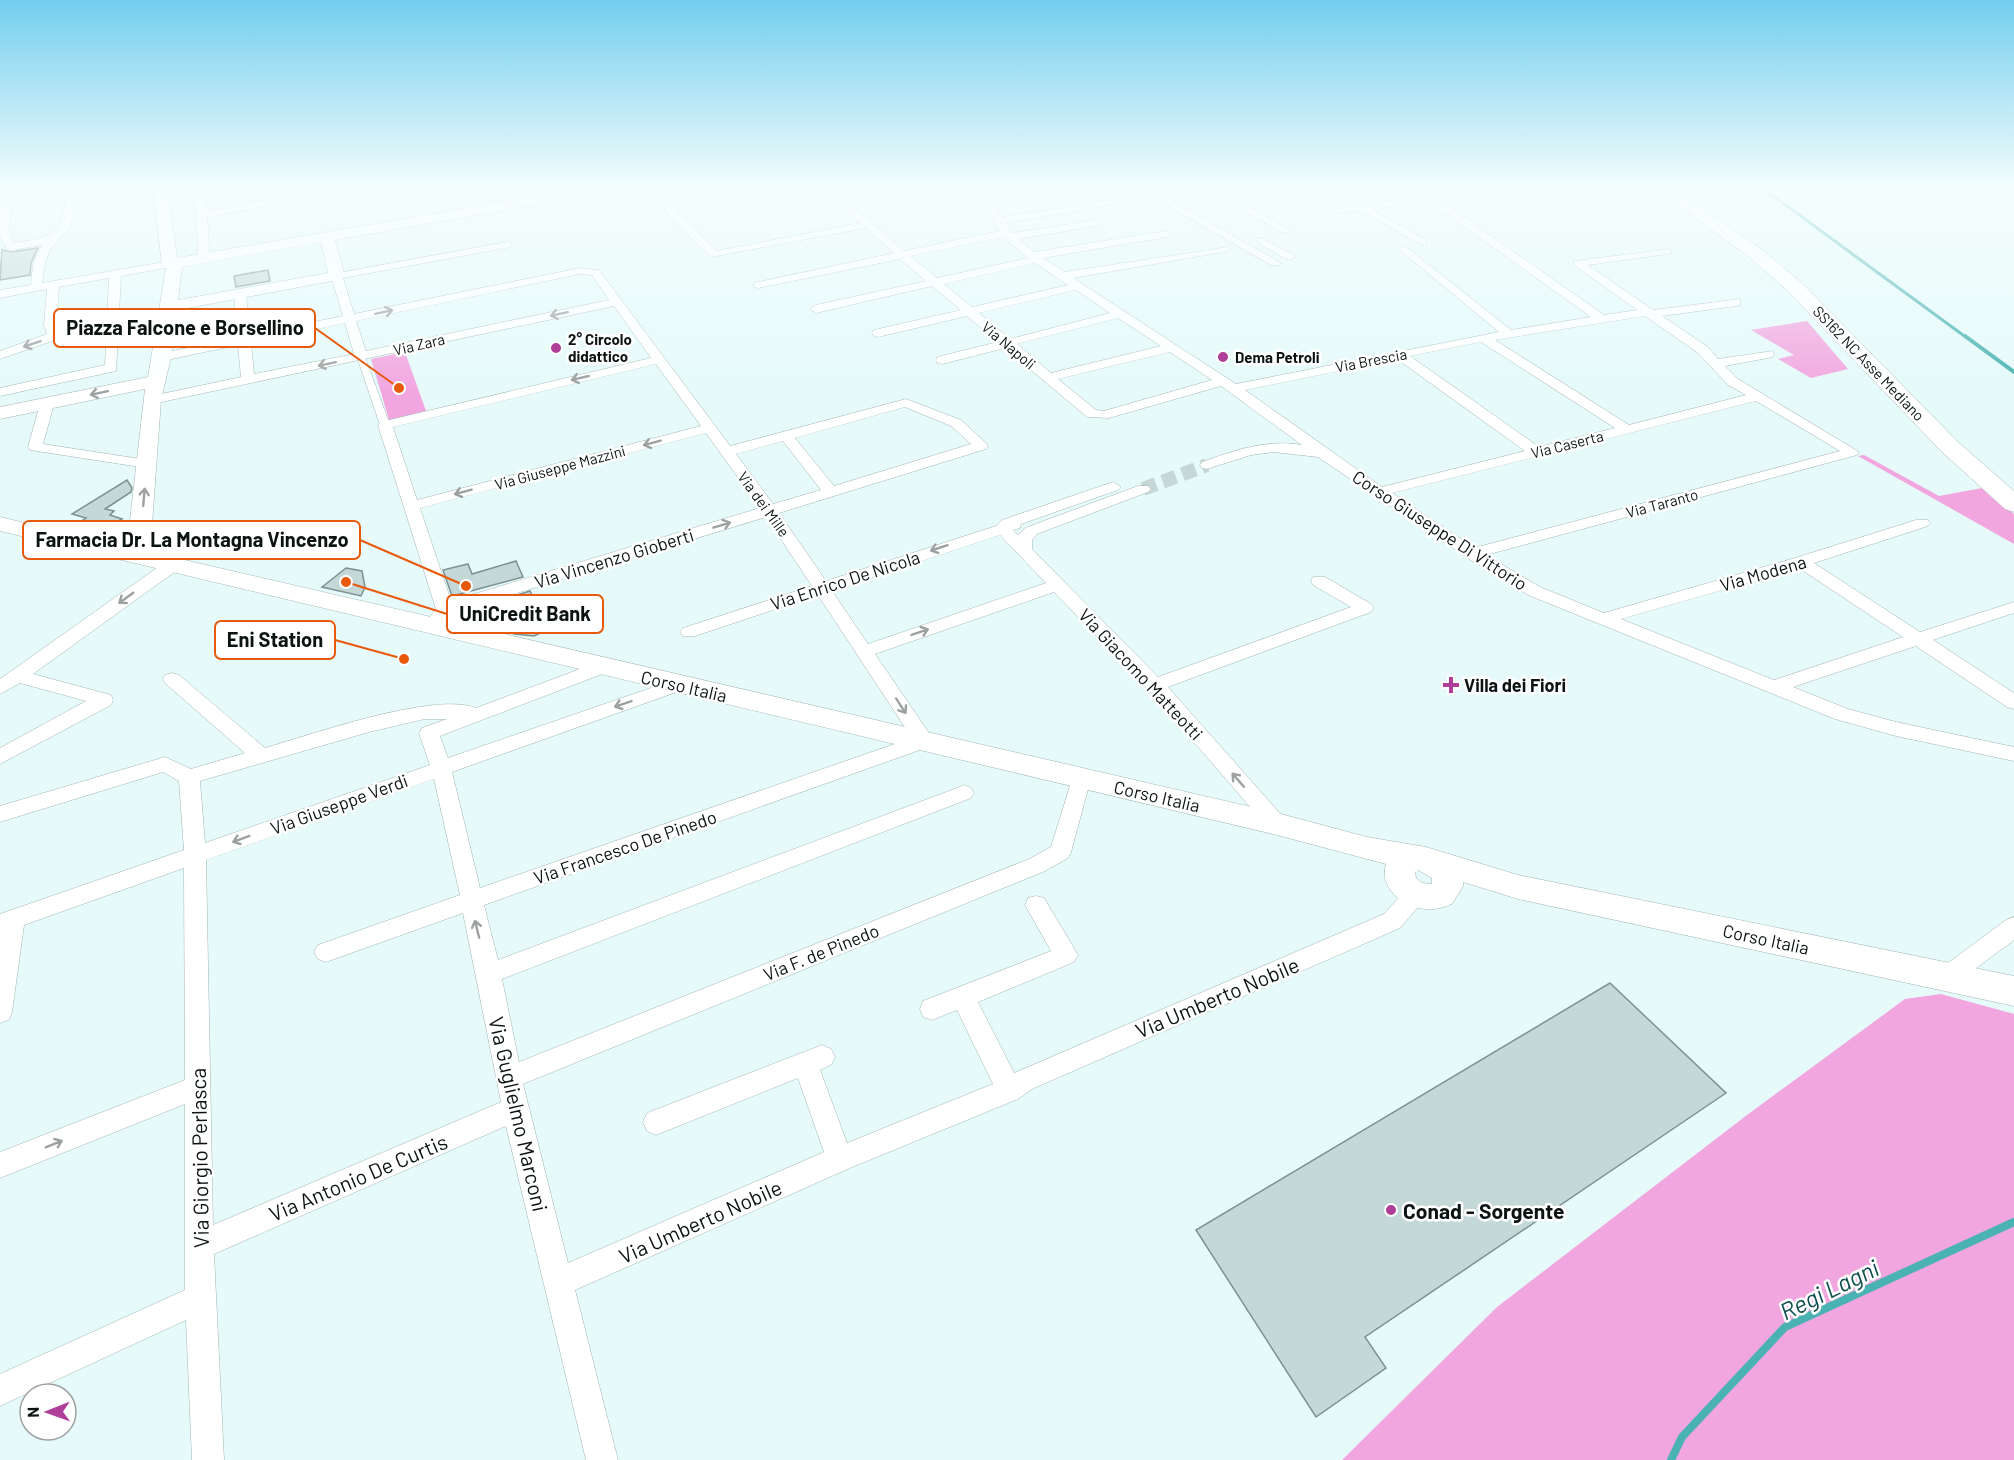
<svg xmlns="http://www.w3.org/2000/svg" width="2014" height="1460" font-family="Barlow,sans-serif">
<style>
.green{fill:#f2a6df}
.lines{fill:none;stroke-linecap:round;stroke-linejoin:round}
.stream-far2{stroke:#4ab2b2;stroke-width:3}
.stream-far1{stroke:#4ab2b2;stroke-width:4}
.stream{stroke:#4ab2b2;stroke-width:8}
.building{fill:#c4d8d8;stroke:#7e9191;stroke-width:1.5}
.minor-tunnel{stroke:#c5d7d7;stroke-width:14;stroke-dasharray:14 7;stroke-linecap:butt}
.pedestrian-casing{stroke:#a1b4b4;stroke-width:1}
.minor-casing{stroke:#a1b4b4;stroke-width:1}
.secondary-casing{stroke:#a1b4b4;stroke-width:1}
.trunk-casing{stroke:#a1b4b4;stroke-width:1}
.pedestrian{fill:#fff;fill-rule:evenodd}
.minor{fill:#fff;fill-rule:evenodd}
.secondary{fill:#fff;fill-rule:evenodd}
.trunk{fill:#fff;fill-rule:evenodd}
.oneway{stroke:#9ea1a1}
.poi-dot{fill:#af3e99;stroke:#fff;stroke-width:2}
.labels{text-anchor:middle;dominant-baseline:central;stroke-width:5;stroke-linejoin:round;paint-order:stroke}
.far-poi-label{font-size:15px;font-weight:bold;fill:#0c1313;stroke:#fff;text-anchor:start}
.far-street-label{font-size:15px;fill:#0c1313;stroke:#fff}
.street-label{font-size:18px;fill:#0c1313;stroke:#fff}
.poi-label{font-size:18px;font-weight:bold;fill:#0c1313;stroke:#fff;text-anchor:start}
.near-street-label{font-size:21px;fill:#0c1313;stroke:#fff}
.near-poi-label{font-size:21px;font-weight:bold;fill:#0c1313;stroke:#fff;text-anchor:start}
.near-water-label{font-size:24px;font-style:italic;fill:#0c4e4e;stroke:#fff}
.leader{fill:none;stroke:#e8590c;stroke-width:2}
.callout-dot{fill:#e8590c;stroke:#fff;stroke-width:2}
.callout{fill:#fff;stroke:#e8590c;stroke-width:2}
.callout-label{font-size:20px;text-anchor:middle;font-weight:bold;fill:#0c1313}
</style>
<rect width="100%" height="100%" fill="#e6fafa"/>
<path class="green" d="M1807,321L1848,369L1811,378L1778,359L1794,355L1751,330Z
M405,352L426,411L389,420L371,359Z
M1864,455L1939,496L1982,488L2014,514V544L1858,456Z
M1941,994L2014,1014V1460H1342L1497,1307L1747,1115L1905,999Z"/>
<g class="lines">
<path class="stream-far2" d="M1761,187L1967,338"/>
<path class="stream-far1" d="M1965,336L2014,372"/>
<path class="stream" d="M1671,1460L1682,1437L1785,1327L2014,1222"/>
</g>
<path class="building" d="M38,248L31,263L30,275L0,280L2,250L11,252Z
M268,270L270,281L236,287L234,276Z
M127,480L132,488L131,492L105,509L114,511L110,515L122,519L117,522L121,524L98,538L67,531L86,518L72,514Z
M516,561L523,577L452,596L443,570L468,564L472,574Z
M346,568L362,571L365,587L361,596L322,587Z
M530,591L547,630L534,636L514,634L502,600Z
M1610,983L1726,1093L1365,1337L1386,1368L1316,1417L1196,1230Z"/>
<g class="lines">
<path class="minor-tunnel" d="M1143,489L1207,465"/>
<g class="pedestrian-casing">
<path id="pedestrian" d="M361,354L365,357L390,425L388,427L380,425L357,357Z"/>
</g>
<g class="minor-casing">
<path id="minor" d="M8,187H18L8,202L1,205L11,208L9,228L14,243C60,236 63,235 66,187H76L71,226L50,249L45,264L42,283L170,261L176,264L170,267L121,276L116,371L0,396V388L105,365L109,278L59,287L56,325L60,336L58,339L0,359V351L47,334L44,325L47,289L0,298V290L31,285L33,264L42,245L11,250L7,249L0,237V198Z
M192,187H202L207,211L269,200L274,203L269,206L207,217L210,258L204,261L198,258L196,204Z
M490,187H505L540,200L531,202Z
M647,187H657L681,216L717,251L860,223L820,187H831L904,251L1000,231L981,200L968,187H1007L1002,190L985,192L1002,217L1114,200V204L1110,205L1006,223L1012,233L1096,220L1101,223L1096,226L1018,239L1034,252L1167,231L1172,234L1167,237L1043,258L1065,272L1228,247L1230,249L1224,252L1073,278L1236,384L1499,332L1401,251L1399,249L1405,246L1511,330L1591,317L1427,200L1373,210L1426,240V244L1422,245L1361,211L1339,213V209L1371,204L1339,187H1352L1383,202L1433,195L1604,315L1637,310L1574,265V261L1671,249V253L1667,254L1588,265L1653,310L1740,299V305L1736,306L1662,316L1708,347L1718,359L1773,351L1774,354L1773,357L1725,366L1738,379L1859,452L1857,455L1486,555L1540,587L1604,613L1795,558L1916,520H1928L1930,523L1928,526L1814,563L1920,632L2014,602V613L1933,640L2014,693V709L2007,707L1916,646L1793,687L1848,709L1896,722L2014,747V761L1896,736L1835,719L1528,595L1466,557L1318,457L1274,452L1251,455L1207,469L1202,468L1200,465L1202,462C1235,450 1267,439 1302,445L1221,386L1109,418L1087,417L1005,348L942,364L937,363L936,360L937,357L998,342L967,316L878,337L874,336L872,333L874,330L961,310L932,286L816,313L810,309L816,305L926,281L900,259L758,288L754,287V283L758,282L894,253L866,228L711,257L673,220ZM1003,237L1028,258L937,278L911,256ZM1035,263L1068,285L972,307L944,284ZM1076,290L1110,313L1010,339L979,313ZM1645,316L1698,353L1728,385L1746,395L1629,425L1495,340ZM1118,318L1161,346L1051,373L1017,344ZM1481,342L1615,428L1539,447L1410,356ZM1170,352L1212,380L1104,411L1096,410L1058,379ZM1397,359L1525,451L1382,487L1245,390ZM1756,401L1840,451L1474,548L1392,493ZM1799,568L1903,637L1774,680L1621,619Z
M1135,187H1147L1281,263L1279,265H1271Z
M1200,187H1212L1291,230L1286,233L1282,232Z
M1262,238L1294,255L1296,257L1290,260L1286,259L1258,243V239Z
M507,242L511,243V247L343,278L354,314L580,268L599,270L730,446L906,399L961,420L986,443L988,446L986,449L779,513L826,581L996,526L1002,520L1113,482L1121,487L1118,490L1021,524L1020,528L1013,530L1018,535L1025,528L1138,486H1148L1151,489L1148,492L1037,534L1032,540V549L1158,677L1351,607L1313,585L1311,581L1313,577H1325L1371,604L1374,608L1371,612L1168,687L1284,818L1288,824L1284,830L1277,832L1270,830L1148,689L1054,592L875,654L931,736L934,741L931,746L484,905L498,960L957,788L964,785L971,788L974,793L971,798L502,979L519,1062L1029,859L1051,847L1074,773L1081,770L1088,773L1091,778L1071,852L1068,858L1045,871L523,1084L568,1263L824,1152L798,1078L656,1135L647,1131L643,1122L647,1113L822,1045L831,1049L835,1057L831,1065L820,1070L847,1143L993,1084L957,1010L932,1020L923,1017L920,1009L923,1001L1051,951L1025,905L1028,898L1036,896L1044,898L1078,955L1074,962L978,1002L1014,1073L1384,914C1395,903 1407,883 1425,889L1428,895L1400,928L1032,1089L1018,1099L850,1168L575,1290L618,1460H586L506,1126L214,1254L224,1460H192L186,1320L0,1406V1374L185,1290V1104L0,1178V1152L185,1080L184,868L24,925L12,1012L9,1020L0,1023V914L184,850L179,781L163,772L0,822V806L165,757L191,769L245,753L165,683L163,679L165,675L172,673L179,675L265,748C310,735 435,691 476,708L596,663H610L612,667L610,671L440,736L448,758L671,681L678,679L685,681L687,685L685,689L452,772L480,888L912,738L818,595L695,636H683L680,632L683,628L812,586L766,517L451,613L438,630H426L423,626L436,609L378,425L385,421L651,358L614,306L152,404L145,400L152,396L241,377L238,345L162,361L156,357L162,353L238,338L234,295L236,292H244L246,295L250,335L343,316L331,276L333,274ZM580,274L592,275L609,300L366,351L356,321ZM345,323L354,354L254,374L251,343ZM656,364L701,426L417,500L393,427ZM905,407L951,426L971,444L834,486L795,438ZM706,433L760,508L451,601L420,508ZM783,441L821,490L773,504L736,454ZM1000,535L1046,583L868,644L832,591ZM425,719H447L422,728L419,733L430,765L205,843L200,781L369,732ZM434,779L460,895L318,945L314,952L318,959L326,962L463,913L501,1102L213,1225L206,860Z
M47,400L54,404L43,444L147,460L154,464L147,468L30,450L28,447L40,404Z
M174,559L180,560L182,564L180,568L33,674L111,695L113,700L111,705L0,764V748L86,701L20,683L0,694V679L168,560Z
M2014,917V940L1956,983L1948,986L1940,983L1936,976L1940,969L2006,920Z"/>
</g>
<g class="secondary-casing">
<path id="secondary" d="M153,187H167L177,258L588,187H618L611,191L335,240L345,276L343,279L177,310L171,357L161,400L150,552L1277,813L1367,837L1426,847L1518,875L2014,976V1006L1518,899L1463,882V886L1452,904C1446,906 1440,909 1433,909C1408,911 1378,891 1386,864L1277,835L0,531V517L127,547L145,389L0,419V407L148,377L166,268L162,264ZM321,242L328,273L178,300L182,267ZM1418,870L1432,878V884L1422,883L1416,878L1415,872Z"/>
</g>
<g class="trunk-casing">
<path id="trunk" d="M1652,187H1670L1760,248L1803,284L1958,442L2014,491V512L2005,509L1942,452L1789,292L1748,256Z"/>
</g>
<use href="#pedestrian" class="pedestrian"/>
<use href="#minor" class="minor"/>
<use href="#secondary" class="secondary"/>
<use href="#trunk" class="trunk"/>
</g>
<defs><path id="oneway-shaft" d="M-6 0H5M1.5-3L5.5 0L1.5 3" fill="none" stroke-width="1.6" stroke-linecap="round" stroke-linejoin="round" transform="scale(1.5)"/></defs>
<g class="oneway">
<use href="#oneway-shaft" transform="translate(384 312) rotate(-12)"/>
<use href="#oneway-shaft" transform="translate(559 314) rotate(168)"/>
<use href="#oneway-shaft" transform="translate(32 344) rotate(161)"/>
<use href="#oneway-shaft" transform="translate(327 364) rotate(168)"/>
<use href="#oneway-shaft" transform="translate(580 378) rotate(167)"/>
<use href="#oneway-shaft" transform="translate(99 393) rotate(168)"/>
<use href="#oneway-shaft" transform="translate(652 443) rotate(165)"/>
<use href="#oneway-shaft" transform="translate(463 492) rotate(165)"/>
<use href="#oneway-shaft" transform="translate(144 497) rotate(-85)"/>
<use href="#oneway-shaft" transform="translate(722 525) rotate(-17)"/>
<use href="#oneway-shaft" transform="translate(939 548) rotate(162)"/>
<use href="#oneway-shaft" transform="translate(126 598) rotate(144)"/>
<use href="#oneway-shaft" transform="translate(920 632) rotate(-19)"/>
<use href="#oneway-shaft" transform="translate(623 704) rotate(161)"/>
<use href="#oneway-shaft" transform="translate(901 706) rotate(57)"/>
<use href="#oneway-shaft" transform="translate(1238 780) rotate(-131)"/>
<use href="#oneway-shaft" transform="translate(241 839) rotate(160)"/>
<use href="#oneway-shaft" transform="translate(477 929) rotate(-104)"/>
<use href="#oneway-shaft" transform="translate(54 1144) rotate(-22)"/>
</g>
<linearGradient id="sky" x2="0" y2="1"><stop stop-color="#73ceee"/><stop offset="0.48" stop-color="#f4fdfd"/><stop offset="1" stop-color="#f4fdfd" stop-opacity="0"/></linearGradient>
<rect width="2014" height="391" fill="url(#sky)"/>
<g class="poi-dot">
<circle cx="556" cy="348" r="6"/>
<circle cx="1223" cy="357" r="6"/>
<path d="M1448 676h6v6h6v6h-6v6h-6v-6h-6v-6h6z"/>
<circle cx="1391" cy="1210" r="6"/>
</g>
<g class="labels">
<g class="far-poi-label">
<text x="568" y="339">2° Circolo<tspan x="568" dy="17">didattico</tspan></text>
<text x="1235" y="357">Dema Petroli</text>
</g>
<g class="far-street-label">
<text transform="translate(419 344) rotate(-13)">Via Zara</text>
<text transform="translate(1009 345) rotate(40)">Via Napoli</text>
<text transform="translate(1371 360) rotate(-11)">Via Brescia</text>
<text transform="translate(1869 363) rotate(46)">SS162 NC Asse Mediano</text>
<text transform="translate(1567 444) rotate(-14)">Via Caserta</text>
<text transform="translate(560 467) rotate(-15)">Via Giuseppe Mazzini</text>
<text transform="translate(1662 503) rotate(-15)">Via Taranto</text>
<text transform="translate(764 504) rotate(54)">Via dei Mille</text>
</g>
<g class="street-label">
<text transform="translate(1440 530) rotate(33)">Corso Giuseppe Di Vittorio</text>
<text transform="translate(614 558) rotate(-17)">Via Vincenzo Gioberti</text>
<text transform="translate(1763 573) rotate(-16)">Via Modena</text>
<text transform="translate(845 580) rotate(-18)">Via Enrico De Nicola</text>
<text transform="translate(1141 674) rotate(47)">Via Giacomo Matteotti</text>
<text transform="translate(684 686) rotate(13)">Corso Italia</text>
<text transform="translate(1157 796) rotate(13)">Corso Italia</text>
<text transform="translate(339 804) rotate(-20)">Via Giuseppe Verdi</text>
<text transform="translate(625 847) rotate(-19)">Via Francesco De Pinedo</text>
<text transform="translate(1766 939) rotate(12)">Corso Italia</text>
<text transform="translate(821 952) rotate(-22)">Via F. de Pinedo</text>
</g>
<g class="poi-label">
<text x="1464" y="685">Villa dei Fiori</text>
</g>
<g class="near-street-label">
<text transform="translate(1217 997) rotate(-23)">Via Umberto Nobile</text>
<text transform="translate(519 1114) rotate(77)">Via Guglielmo Marconi</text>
<text transform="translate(199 1158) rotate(-91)">Via Giorgio Perlasca</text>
<text transform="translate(358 1177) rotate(-23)">Via Antonio De Curtis</text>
<text transform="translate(700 1221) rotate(-24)">Via Umberto Nobile</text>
</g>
<g class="near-poi-label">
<text x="1403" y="1210">Conad - Sorgente</text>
</g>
<g class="near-water-label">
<text transform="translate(1829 1289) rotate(-26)">Regi Lagni</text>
</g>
</g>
<path class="leader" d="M399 388L315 328M466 586L360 540M346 582L447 614M404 659L335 640"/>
<g class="callout-dot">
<circle cx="399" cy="388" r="6"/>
<circle cx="466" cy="586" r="6"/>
<circle cx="346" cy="582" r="6"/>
<circle cx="404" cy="659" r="6"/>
</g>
<g class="callout">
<rect x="54" y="309" width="261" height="38" rx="6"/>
<rect x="23" y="521" width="337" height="38" rx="6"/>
<rect x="447" y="595" width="156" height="38" rx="6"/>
<rect x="215" y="621" width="120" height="38" rx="6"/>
</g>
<g class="callout-label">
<text x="185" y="335">Piazza Falcone e Borsellino</text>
<text x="192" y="547">Farmacia Dr. La Montagna Vincenzo</text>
<text x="525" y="621">UniCredit Bank</text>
<text x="275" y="647">Eni Station</text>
</g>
<g transform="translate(48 1412) rotate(269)"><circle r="28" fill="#ffffff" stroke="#9ea1a1" stroke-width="1.5"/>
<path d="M0-4.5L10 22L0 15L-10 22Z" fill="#af3e99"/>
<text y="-9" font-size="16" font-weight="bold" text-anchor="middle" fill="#0c1313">N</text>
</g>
</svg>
